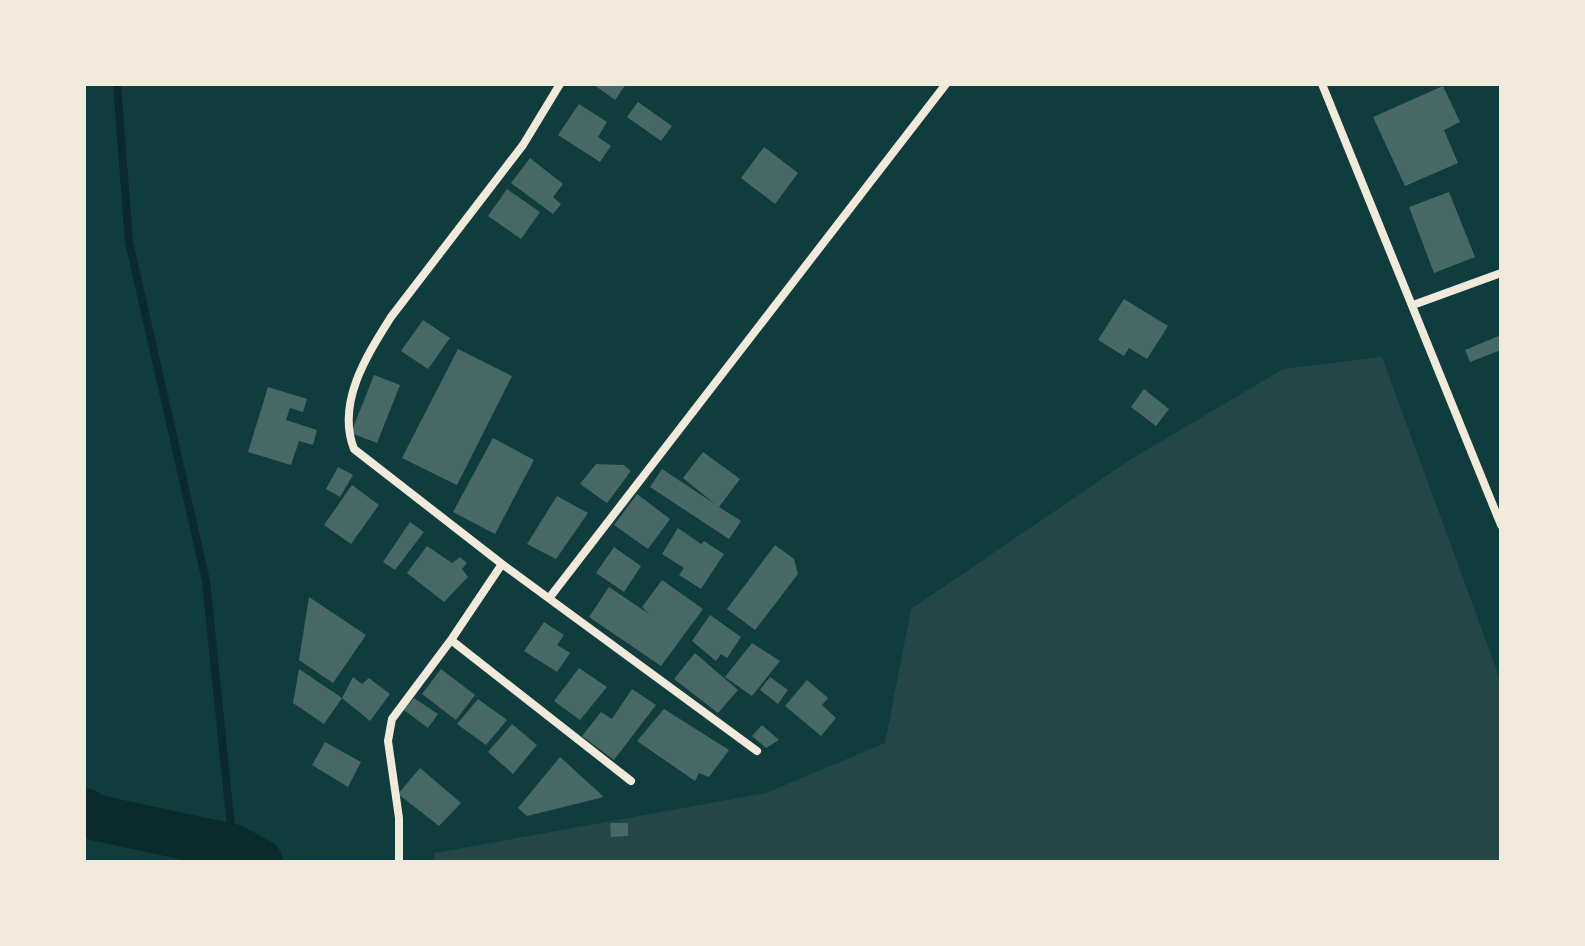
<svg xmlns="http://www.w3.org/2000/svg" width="1585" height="946" font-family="Arial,sans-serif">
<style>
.green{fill:#244646}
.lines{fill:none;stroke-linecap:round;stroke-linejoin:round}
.stream{stroke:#0a2a2b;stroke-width:8}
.river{stroke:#0a2a2b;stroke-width:46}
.building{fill:#486865}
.minor{stroke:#f1e9da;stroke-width:8}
</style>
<rect width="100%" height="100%" fill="#0f3d3e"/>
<path class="green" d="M1382,357L1501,682V862H434L435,853L766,793L885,743L911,609L1130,460L1283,369Z"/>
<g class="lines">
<path class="stream" d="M117,84L129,242L206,581L233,847"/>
<path class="river" d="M84,811L97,818L233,847L260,862"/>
</g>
<path class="building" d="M593,84H626L615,100Z
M1443,86L1460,122L1444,130L1458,163L1405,186L1373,117Z
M638,102L672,126L661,141L627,117Z
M579,104L607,122L598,137L611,146L600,162L558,135Z
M764,147L798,173L775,204L741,178Z
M530,158L563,184L553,197L561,204L553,214L511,183Z
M507,189L540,212L521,239L488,216Z
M1449,192L1475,257L1434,273L1409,207Z
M1124,299L1168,326L1147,359L1129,348L1124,356L1098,340Z
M423,320L450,338L428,369L401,351Z
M1501,335V350L1470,362L1465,350Z
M458,349L512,376L457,485L402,458Z
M374,375L400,385L377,443L351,433Z
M268,387L307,399L303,412L290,408L286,420L317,430L313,445L299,441L291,465L248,452Z
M1144,389L1169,409L1156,426L1131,407Z
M493,438L534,460L495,534L453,512Z
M703,452L740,479L719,507L741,521L729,539L650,487L662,469L715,504L683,478Z
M596,464L624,465L631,471L607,503L580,484Z
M338,467L353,475L340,497L326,489Z
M352,485L379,505L351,544L324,525Z
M637,494L670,519L648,549L614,525Z
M557,496L588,513L556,559L527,544Z
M410,522L424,532L395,570L383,562Z
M678,528L701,544L704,541L724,554L701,589L679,575L684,568L662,554Z
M775,545L794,559L798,574L755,630L727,609Z
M427,546L452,563L460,557L467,563L462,569L468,577L444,602L407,573Z
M614,547L641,566L624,592L596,573Z
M662,580L703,609L661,666L589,617L609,587L649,614L642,607Z
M309,597L366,635L333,683L299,660Z
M710,615L741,637L727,658L721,654L716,661L692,641Z
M544,622L564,635L557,645L570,653L557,672L524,651Z
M752,643L780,661L752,696L725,677Z
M695,653L738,690L718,713L674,679Z
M579,668L607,687L580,720L554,701Z
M299,669L342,698L324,724L293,703Z
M441,669L475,695L456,720L422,694Z
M353,677L362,684L369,678L390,694L370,721L342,698Z
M770,677L788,690L778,704L760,690Z
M807,680L828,698L822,705L836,718L821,736L785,706Z
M632,689L656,705L614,760L582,736L601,712L612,719Z
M414,698L438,714L428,728L404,710Z
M478,699L507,720L486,745L457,724Z
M664,709L729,750L709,777L699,773L695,781L637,741Z
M512,724L537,745L513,774L488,752Z
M762,725L779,740L766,748L752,736Z
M325,742L361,762L348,787L312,765Z
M560,757L604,797L527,816L518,808Z
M420,768L461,803L439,826L398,794Z
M610,823H628V836L611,837Z"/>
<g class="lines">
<path class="minor" d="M560,84L523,145L391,317C367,355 336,403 354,449L502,564L757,751
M1322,84L1501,525
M1413,305L1501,273
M550,597L946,84
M451,640L631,781
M399,862V818L388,741L392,719L451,640L502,564"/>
</g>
<rect width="1585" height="946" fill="none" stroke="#f1e9da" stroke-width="172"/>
</svg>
